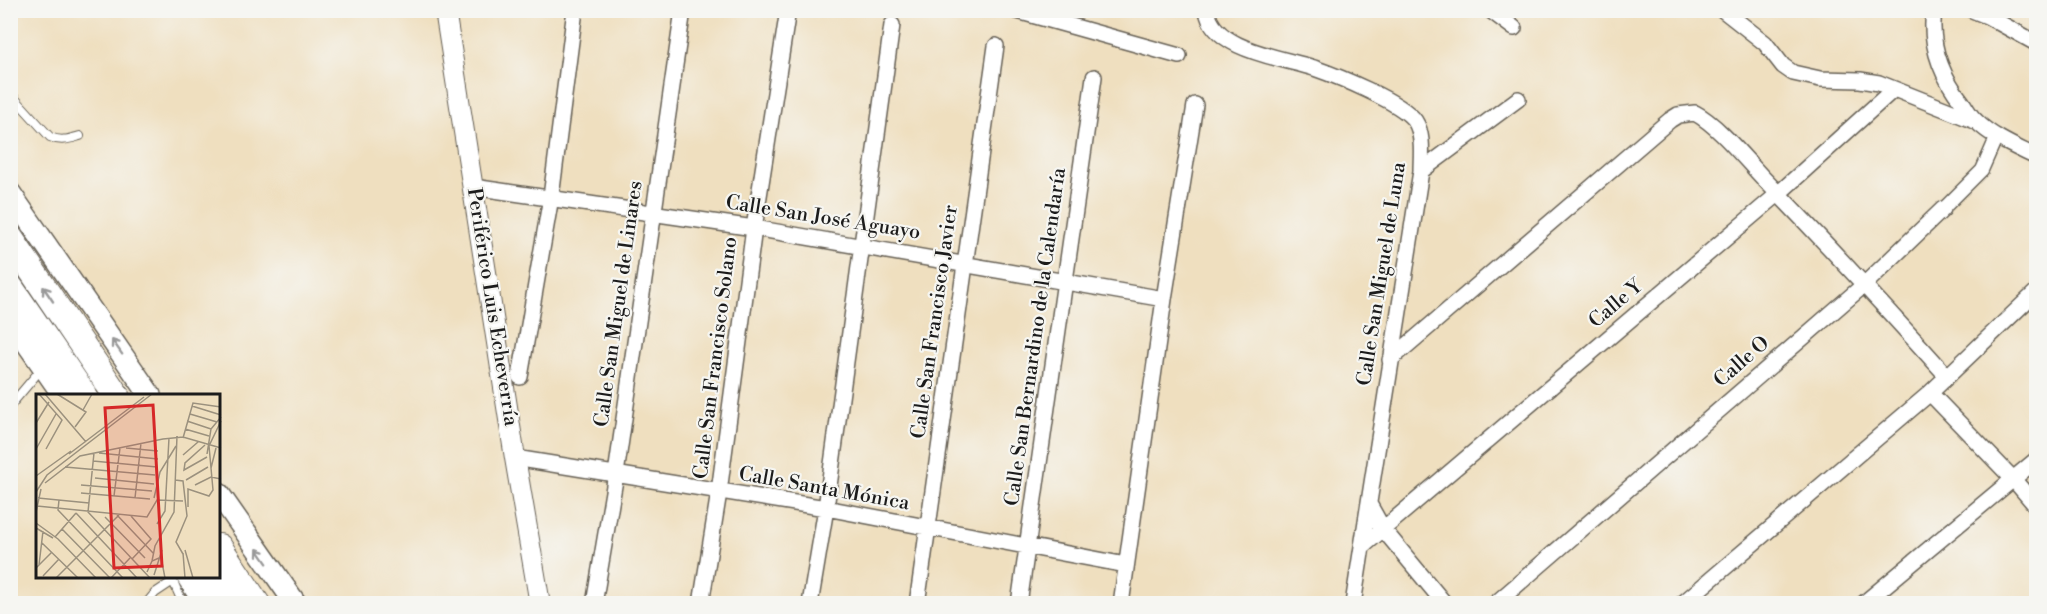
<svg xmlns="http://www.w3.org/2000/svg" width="2047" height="614" font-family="'Libre Bodoni',serif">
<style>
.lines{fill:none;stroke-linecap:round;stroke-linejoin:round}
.service-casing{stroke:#666055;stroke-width:10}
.pedestrian-casing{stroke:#666055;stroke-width:15}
.minor-casing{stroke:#666055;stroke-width:18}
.tertiary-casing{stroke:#666055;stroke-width:22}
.secondary-casing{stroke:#666055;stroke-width:24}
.trunk-casing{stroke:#666055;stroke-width:28}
.service{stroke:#fff;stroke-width:8}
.pedestrian{stroke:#fff;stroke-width:12}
.minor{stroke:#fff;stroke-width:15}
.tertiary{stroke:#fff;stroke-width:20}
.secondary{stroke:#fff;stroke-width:21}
.trunk{stroke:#fff;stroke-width:26}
.oneway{stroke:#999}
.labels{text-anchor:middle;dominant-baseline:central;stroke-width:4.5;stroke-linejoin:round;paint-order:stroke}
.street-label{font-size:20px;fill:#1c1c1c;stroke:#f6f6f2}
.inset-road{fill:none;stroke:#9b917e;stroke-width:1.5}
.view{fill:#d62828;fill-opacity:0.15;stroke:#d62828;stroke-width:3}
.inset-edge{fill:none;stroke:#1c1c1c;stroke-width:3}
</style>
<rect width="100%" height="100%" fill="#f6f6f2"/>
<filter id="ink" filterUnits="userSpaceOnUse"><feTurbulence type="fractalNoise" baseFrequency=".0167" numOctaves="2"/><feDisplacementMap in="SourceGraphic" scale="12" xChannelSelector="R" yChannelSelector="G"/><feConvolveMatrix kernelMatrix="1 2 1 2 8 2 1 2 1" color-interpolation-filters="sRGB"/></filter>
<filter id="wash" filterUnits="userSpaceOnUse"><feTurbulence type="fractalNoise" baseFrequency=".008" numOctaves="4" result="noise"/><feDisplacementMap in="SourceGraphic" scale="24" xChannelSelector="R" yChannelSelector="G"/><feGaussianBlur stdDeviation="1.35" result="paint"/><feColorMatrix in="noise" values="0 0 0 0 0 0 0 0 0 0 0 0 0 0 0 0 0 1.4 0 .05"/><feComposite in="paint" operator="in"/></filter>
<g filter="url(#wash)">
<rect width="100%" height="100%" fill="#efdfbf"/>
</g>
<g filter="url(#ink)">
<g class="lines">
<g class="service-casing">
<path id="service" d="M10,93L50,137C61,142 69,139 80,136
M10,406L42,368
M174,578L173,581L183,604
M146,604L155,593L173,581"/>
</g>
<g class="pedestrian-casing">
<path id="pedestrian" d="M1943,209L1982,170L1997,136"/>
</g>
<g class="minor-casing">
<path id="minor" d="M1014,10L1179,56
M1207,10C1212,50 1283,58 1314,68C1337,76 1402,102 1415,121C1424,135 1421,156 1421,171L1353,604
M1490,10L1514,28
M1723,10L1765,43L1783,66L1793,73L1820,79L1860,80L1879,83L1975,121
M1934,10C1929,45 1941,75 1962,102C1966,108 1970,116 1976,121C1992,137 2016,147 2036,157
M1972,10L1987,16L2036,43
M1421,171L1518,99
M473,187L754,228L1164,299
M1390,360L1670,120L1678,115L1695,113C1718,125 1745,159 1764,179C1826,243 1887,309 1947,376
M520,377L551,197L575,10
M1930,393L2014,480L2036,506
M515,458L826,508L1126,565
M1369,504L1383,529L1445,604
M1362,547L1778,194L1894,89
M594,604L616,474L683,10
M701,604L719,492L754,228L788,10
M810,604L826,508L892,25
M917,604L996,46
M1019,604L1094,77
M1121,604L1164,299L1195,105
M1495,604L1865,284L1943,209
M1682,604L1930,393L2036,292
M1863,604L2036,460"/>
</g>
<g class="tertiary-casing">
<path id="tertiary" d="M445,10L515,458L540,604"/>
</g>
<g class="secondary-casing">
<path id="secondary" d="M10,193L150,395
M10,319L63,395
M219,494L296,604
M187,576L205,604"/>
</g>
<g class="trunk-casing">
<path id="trunk" d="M10,238L116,395
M10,287L84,395
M219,547L257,604
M210,576L229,604"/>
</g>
<use href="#service" class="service"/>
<use href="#pedestrian" class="pedestrian"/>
<use href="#minor" class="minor"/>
<use href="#tertiary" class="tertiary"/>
<use href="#secondary" class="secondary"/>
<use href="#trunk" class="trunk"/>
</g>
<defs><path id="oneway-shaft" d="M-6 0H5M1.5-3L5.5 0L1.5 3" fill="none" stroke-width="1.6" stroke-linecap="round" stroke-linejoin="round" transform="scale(1.5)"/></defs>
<g class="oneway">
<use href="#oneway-shaft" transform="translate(48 294) rotate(-124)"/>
<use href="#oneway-shaft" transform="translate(117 347) rotate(-125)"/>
<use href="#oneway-shaft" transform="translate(262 556) rotate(-125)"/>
</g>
</g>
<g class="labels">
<g class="street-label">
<text transform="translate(823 218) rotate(9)">Calle San José Aguayo</text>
<text transform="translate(1382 274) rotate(-81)">Calle San Miguel de Luna</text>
<text transform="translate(619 304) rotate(-82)">Calle San Miguel de Linares</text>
<text transform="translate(1616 304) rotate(-40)">Calle Y</text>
<text transform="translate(492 307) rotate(81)">Periférico Luis Echeverría</text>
<text transform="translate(935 322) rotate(-82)">Calle San Francisco Javier</text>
<text transform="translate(1036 337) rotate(-82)">Calle San Bernardino de la Calendaría</text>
<text transform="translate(716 358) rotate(-83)">Calle San Francisco Solano</text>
<text transform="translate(1742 362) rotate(-41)">Calle O</text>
<text transform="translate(824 489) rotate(10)">Calle Santa Mónica</text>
</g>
</g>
<g transform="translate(36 394)">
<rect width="184" height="184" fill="#efdfbf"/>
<path class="inset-road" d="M3,0L26,26L10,55M9,0L50,48M21,0L50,18L39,33M156,12L185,21M47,16L56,0M154,20L181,28M151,27L175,35M0,29L13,8M149,35L173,42M147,44L157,9L185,13M169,51L149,69L148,76L171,63M90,54L122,57M0,55L20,20M58,59L52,118L114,184M63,59L122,65M33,60L108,3M171,60L175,35L185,23M147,61L162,48M57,67L121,73M29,73L119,81M175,74L180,54M0,82L35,57M59,84L118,90M139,86L147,87L151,122L140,148L147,160M150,86L172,73M9,89L44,62L127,45L147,43L185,54M45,91L116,97M159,91L175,83L185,85M0,98L11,81L116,0M45,99L114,105M78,102L84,54M2,104L53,109M99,104L105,49M118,104L124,78L140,52M23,106L22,116L87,184M1,112L111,123L121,106L147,107M152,113V95L173,102L177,96L173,52L185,27M0,118L5,95M40,119L101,184M81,121L118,160M95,122L115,145L96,165M69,123L109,164M0,129L22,145L60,184M121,130L129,117L133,44M0,134L17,144M26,135L74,184M19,143L40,119M6,149L42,184M149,156L157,184M147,159L149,184M116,167L119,152L138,118L141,42M3,171L7,137M0,174L16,158M111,178L116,167L125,163L129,184M118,181L126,156M7,182L23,165M20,184L83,121M75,184L94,164"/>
<path class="view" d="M117,11L126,172L78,174L69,14Z"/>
<rect width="184" height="184" class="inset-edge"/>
</g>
<rect width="2047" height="614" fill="none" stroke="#f6f6f2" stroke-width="36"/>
</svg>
